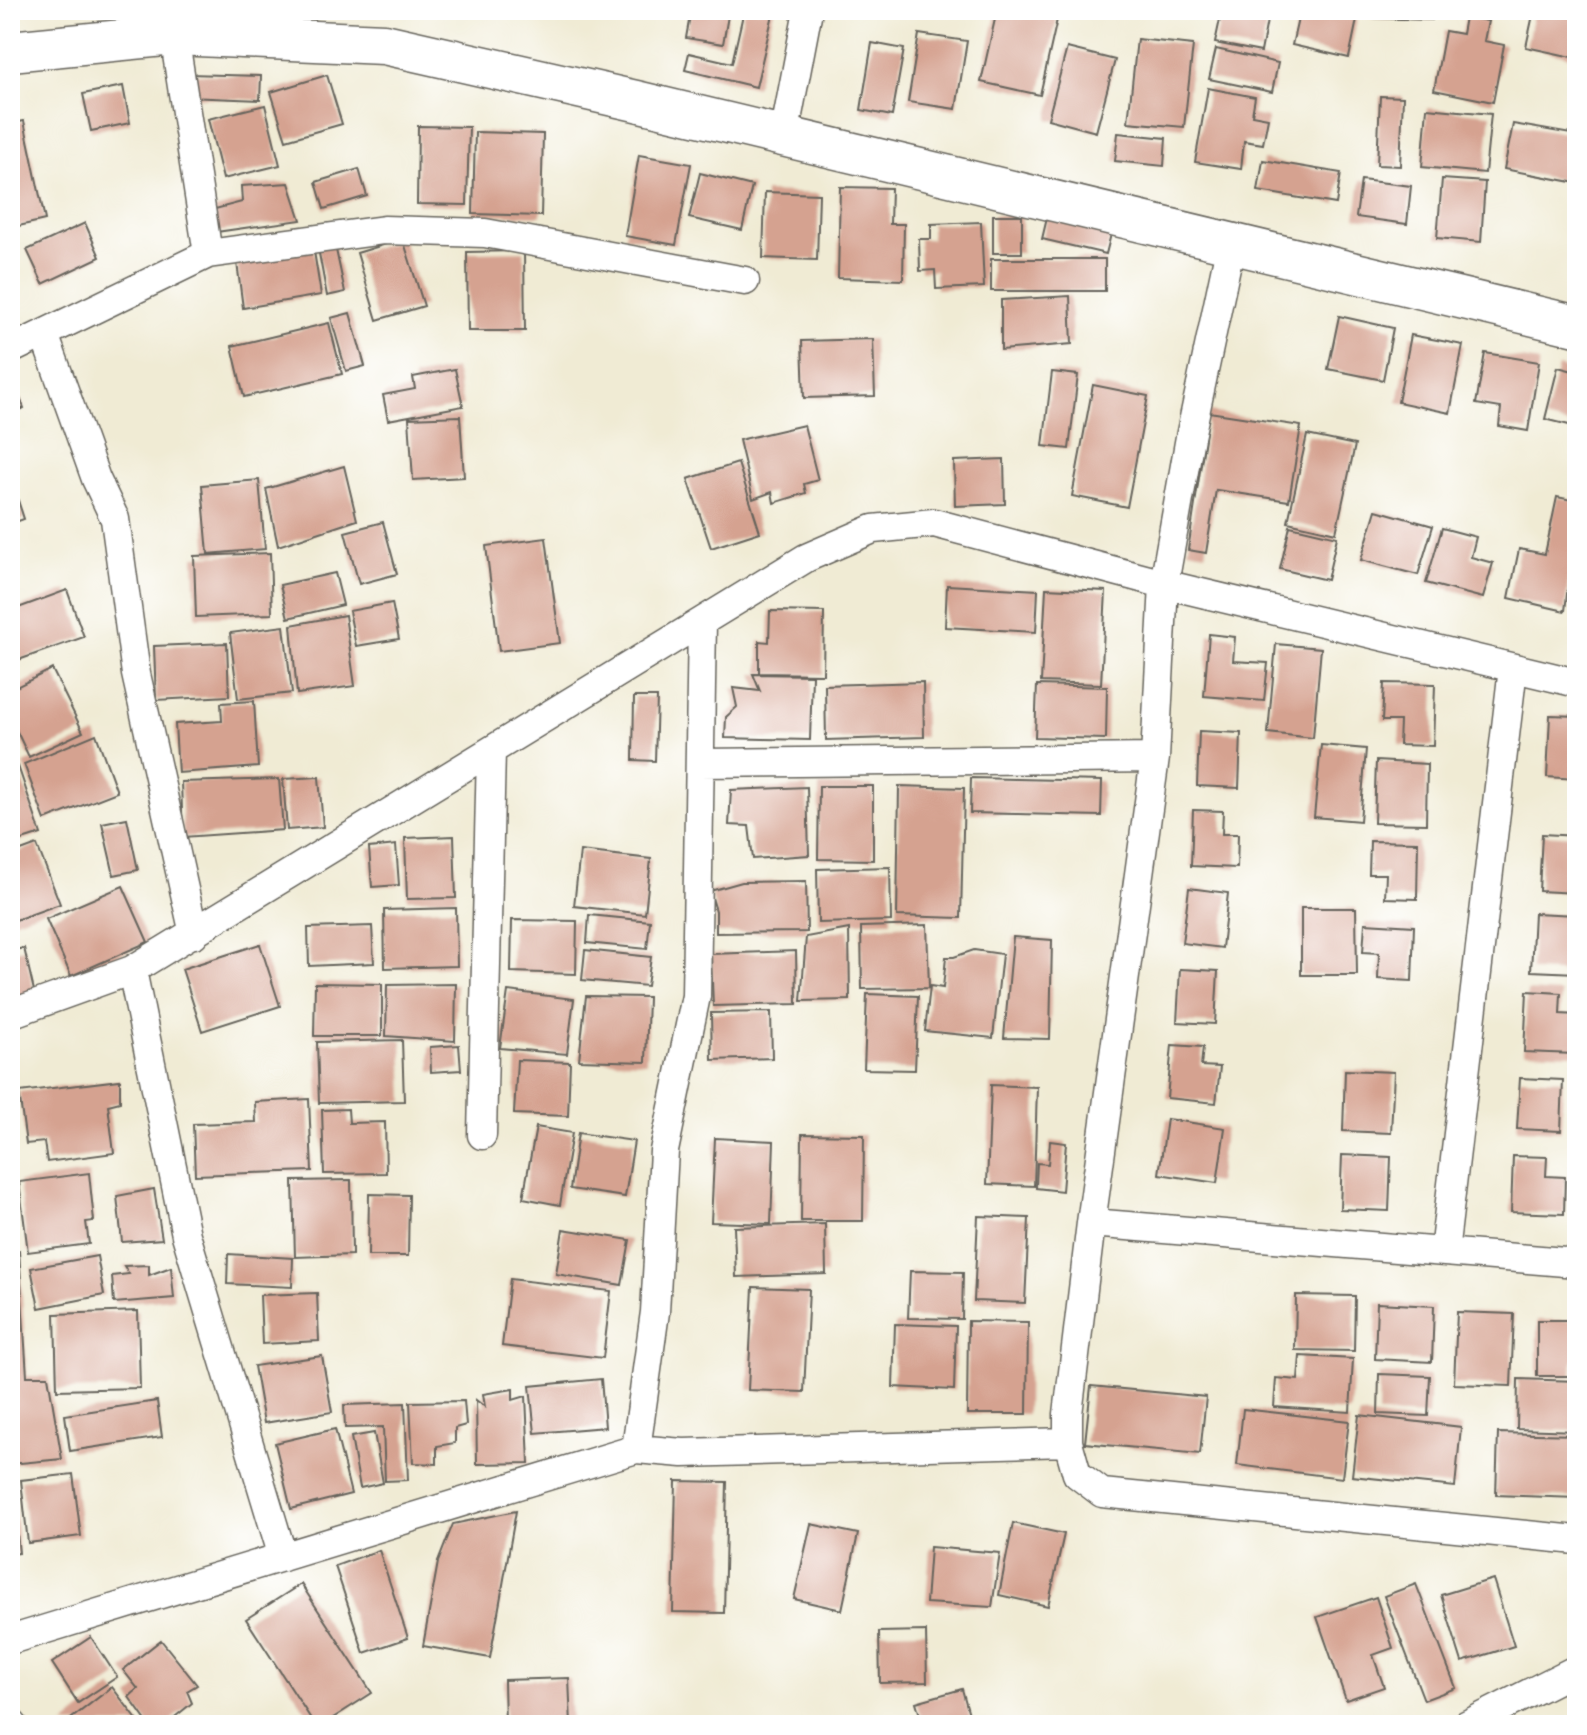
<svg xmlns="http://www.w3.org/2000/svg" width="1587" height="1735" font-family="'IM FELL DW Pica',serif">
<style>
.building{fill:#d5a290}
.lines{fill:none;stroke-linecap:round;stroke-linejoin:round}
.street-casing{stroke:#66645c;stroke-width:31}
.secondary-casing{stroke:#66645c;stroke-width:43}
.street{stroke:#fff;stroke-width:28}
.secondary{stroke:#fff;stroke-width:40}
</style>
<rect width="100%" height="100%" fill="#fff"/>
<filter id="ink" filterUnits="userSpaceOnUse"><feTurbulence type="fractalNoise" baseFrequency=".0125" numOctaves="2"/><feDisplacementMap in="SourceGraphic" scale="16" xChannelSelector="R" yChannelSelector="G"/><feConvolveMatrix kernelMatrix="1 2 1 2 8 2 1 2 1" color-interpolation-filters="sRGB"/></filter>
<filter id="wash" filterUnits="userSpaceOnUse"><feTurbulence type="fractalNoise" baseFrequency=".006" numOctaves="4" result="noise"/><feDisplacementMap in="SourceGraphic" scale="32" xChannelSelector="R" yChannelSelector="G"/><feGaussianBlur stdDeviation="1.8" result="paint"/><feColorMatrix in="noise" values="0 0 0 0 0 0 0 0 0 0 0 0 0 0 0 0 0 1.4 0 .05"/><feComposite in="paint" operator="in"/></filter>
<g filter="url(#wash)">
<rect width="100%" height="100%" fill="#f0ebd4"/>
<g id="blocks">
<path class="building" d="M691,10H729L723,44L686,38Z
M744,10H774L756,87L685,70L689,53L732,63Z
M997,10H1035L1058,15L1040,95L981,82Z
M1222,10H1269L1261,52L1215,43Z
M1300,10H1359L1349,58L1292,45Z
M1371,10H1432V20L1370,18Z
M1534,10H1577V58L1526,47Z
M1465,17L1488,21L1484,41L1504,45L1493,102L1434,90L1445,31L1462,34Z
M919,34L967,41L956,109L908,102Z
M1137,39L1193,45L1184,127L1128,122Z
M872,43L904,49L892,116L861,110Z
M1067,48L1115,60L1096,132L1048,119Z
M1216,49L1278,63L1272,92L1209,79Z
M188,74L261,76L260,100L187,97Z
M327,75L342,124L286,140L271,92Z
M123,86L130,123L91,131L83,94Z
M1208,88L1255,97L1252,115L1268,118L1263,144L1244,141L1241,169L1195,162Z
M1380,96L1403,97L1400,166L1377,165Z
M265,105L280,165L223,179L208,119Z
M1427,108L1491,114L1485,173L1422,167Z
M24,121L45,220L10,228V124Z
M1513,124L1577,135V183L1504,169Z
M418,126L469,127L467,205L417,204Z
M475,132L543,134L541,216L473,214Z
M1118,133L1166,138L1164,166L1115,161Z
M639,155L691,164L676,245L625,236Z
M1263,160L1341,173L1336,204L1258,191Z
M359,169L367,196L324,209L316,182Z
M700,173L752,186L742,230L689,218Z
M1442,179L1485,182L1481,242L1437,238Z
M1361,180L1411,186L1407,224L1356,217Z
M289,183L301,220L216,232L215,209L242,202L241,186Z
M840,187L891,188L890,224H904L903,280L838,278Z
M765,192L819,194L817,260L763,258Z
M993,215H1022V253H993Z
M1047,218L1111,234L1106,254L1042,239Z
M981,222L984,287L936,289L935,270L920,271L919,239H931V224Z
M85,223L100,257L43,284L27,250Z
M403,239L424,306L377,320L357,253Z
M313,245L321,295L243,308L236,255Z
M335,245L345,292L327,296L318,248Z
M524,251L525,331H468L467,252Z
M991,259H1105V291H991Z
M1070,296L1072,344L1001,350V300Z
M350,313L365,366L346,371L331,318Z
M1339,316L1393,328L1383,380L1328,369Z
M329,323L342,374L244,397L232,346Z
M1411,335L1463,345L1450,413L1398,402Z
M873,339L875,396L804,398L802,341Z
M1485,353L1539,362L1528,431L1499,426L1501,408L1476,404Z
M1558,367L1577,372V427L1545,419Z
M455,369L463,406L388,420L383,395L415,389L413,377Z
M1052,372L1078,375L1069,449L1043,446Z
M10,373L24,408L13,414H10Z
M1093,385L1148,396L1127,507L1072,496Z
M1209,412L1301,426L1289,501L1216,490L1206,553L1188,550Z
M460,416L464,477L413,480L409,418Z
M804,425L818,480L804,484L806,493L774,503L772,492L753,499L739,440Z
M1307,435L1355,445L1336,533L1288,522Z
M1004,459L1005,504L955,506L954,461Z
M738,463L760,532L711,548L688,479Z
M344,466L357,520L278,546L266,489Z
M259,480L265,549L208,554L202,485Z
M15,491L24,519L10,524V492Z
M1557,497L1577,501V553L1575,561L1571,560L1565,611L1509,598L1519,549L1545,554Z
M1376,510L1433,526L1418,575L1361,560Z
M383,522L397,574L359,584L345,532Z
M1290,526L1337,537L1327,580L1280,569Z
M1442,528L1476,537L1471,557L1493,563L1483,598L1426,583Z
M546,538L560,643L499,651L486,546Z
M270,553L272,614L196,617L194,556Z
M335,573L343,605L288,618L280,585Z
M947,585L1038,590L1036,632L945,627Z
M1046,588L1106,591L1101,684L1041,682Z
M67,590L84,637L10,663V611Z
M392,603L399,639L356,646L349,611Z
M770,611L824,612L823,674L759,673V641L769,642Z
M345,615L355,686L297,694L291,625Z
M284,626L292,693L238,699L230,633Z
M1209,634L1235,637L1233,661L1268,663L1264,701L1204,696Z
M227,643L229,696L156,700L154,646Z
M1276,644L1321,648L1313,738L1268,733Z
M52,669L83,732L29,757L10,717V690Z
M753,674L812,675L810,740L725,738L726,717L737,707L733,688L760,691Z
M923,682L924,737L826,740L825,685Z
M1384,683L1435,684L1433,746L1399,745L1400,721H1382Z
M1037,685L1107,687L1106,739L1035,737Z
M634,697H657L655,761L633,760Z
M254,701L258,767L178,773L175,724L222,721L221,703Z
M1550,715L1577,716V779L1547,777Z
M1199,731L1241,733L1239,788L1197,786Z
M96,734L117,792L45,820L24,764Z
M1321,745L1366,749L1360,821L1314,817Z
M1376,761L1427,764L1426,824L1374,823Z
M18,766L41,834L10,844V769Z
M319,777L323,827L287,830L283,779Z
M971,778L1102,781L1101,816L970,813Z
M279,779L283,830L183,837L181,782Z
M819,786H873V860L818,859Z
M899,786L964,788L961,918L897,916Z
M807,787L809,855L753,859L749,826L729,825L731,790Z
M1193,810L1223,811L1222,834H1238L1237,868L1191,866Z
M127,818L138,870L114,875L102,823Z
M1542,834L1577,836V893L1539,891Z
M454,836L456,898L407,899L405,838Z
M1370,841L1418,842L1417,899L1385,898L1386,874H1369Z
M37,845L60,904L10,922V855Z
M396,845L399,885L372,887L369,848Z
M580,851L651,859L645,914L574,906Z
M890,867L891,921L818,923L817,869Z
M806,881L807,932L716,933V911L710,891L742,882Z
M123,886L148,942L71,976L46,919Z
M1189,888L1228,893L1222,948L1182,943Z
M456,908L457,966L385,968L384,910Z
M1301,908H1356L1357,975H1301Z
M1534,913L1577,915V973L1531,971Z
M589,915L650,921L647,949L587,943Z
M512,920L577,921L576,974L511,972Z
M1365,923L1414,926L1412,981L1378,979L1379,953L1363,952Z
M927,925L929,988L862,989L861,927Z
M372,926L374,963L309,966L308,928Z
M849,929L850,1000L801,1001L806,937Z
M1013,937L1052,940L1050,1039L1004,1038Z
M260,944L280,1006L202,1031L182,969Z
M24,948L35,995L10,1001V951Z
M585,950L651,957L647,986L582,980Z
M974,950L1002,954L993,1038L925,1031L930,986L943,988L946,957H954Z
M796,951L797,1004L713,1006L711,954Z
M1180,969L1218,971L1215,1024L1177,1022Z
M315,983L382,984V1036H314Z
M456,984L455,1041L386,1036L387,985Z
M508,991L574,999L567,1054L500,1048Z
M1527,991L1561,993L1560,1014L1577,1015L1575,1054L1524,1052Z
M867,994L918,996L915,1070L864,1069Z
M586,996L648,997L646,1062L579,1060Z
M771,1012L772,1058L712,1060L711,1013Z
M402,1040L404,1101L319,1103L317,1042Z
M459,1045L461,1070L431,1072L430,1047Z
M1172,1045L1203,1047L1201,1066L1220,1067L1216,1103L1167,1098Z
M517,1060L570,1062L568,1116L514,1114Z
M1345,1070L1394,1072L1391,1133L1343,1131Z
M1520,1078L1563,1080L1561,1131L1517,1129Z
M120,1080V1102L108,1105L114,1153L47,1162L44,1142L26,1144L19,1092Z
M991,1085L1037,1087L1034,1186L987,1184Z
M309,1099L312,1171L195,1175L193,1124L256,1122L255,1102Z
M348,1109L349,1123L385,1122L386,1173L324,1174L322,1110Z
M1167,1119L1225,1128L1217,1183L1159,1174Z
M536,1127L572,1133L560,1205L523,1198Z
M578,1133L634,1141L625,1197L570,1189Z
M802,1134L864,1135L863,1221H801Z
M715,1138L774,1141L771,1224L711,1222Z
M1050,1141L1066,1143L1062,1191L1036,1188L1037,1163L1048,1164Z
M1342,1155L1391,1157L1389,1211L1340,1209Z
M1513,1156L1547,1157L1546,1176L1565,1177L1564,1214L1511,1212Z
M89,1173L94,1221L86,1222L89,1244L28,1252L19,1182Z
M351,1180L352,1255L295,1257L293,1181Z
M154,1189L162,1239L122,1242L117,1196Z
M369,1194L409,1195L408,1256H368Z
M978,1216L1029,1218L1025,1303L974,1301Z
M825,1224L826,1274L736,1277L734,1227Z
M563,1229L630,1240L622,1285L556,1274Z
M19,1251L27,1376H48L62,1459L10,1464V1252Z
M228,1254L293,1258L292,1287L227,1284Z
M97,1256L104,1295L39,1308L31,1268Z
M149,1265V1275L171,1267L174,1298L114,1303L112,1276L129,1274L124,1266Z
M910,1271L963,1272L962,1319L908,1318Z
M510,1279L611,1291L603,1358L502,1346Z
M753,1287L809,1289L804,1392L748,1390Z
M317,1293L319,1341L262,1344L260,1295Z
M1296,1295L1355,1296L1354,1351L1295,1350Z
M1377,1303L1434,1306L1432,1362L1375,1359Z
M138,1311L140,1388L57,1390L55,1314Z
M1457,1312L1514,1314L1511,1386L1454,1384Z
M1537,1320H1577V1360H1573L1572,1376H1537Z
M968,1321L1028,1322L1027,1414H967Z
M895,1324L956,1326L954,1390L893,1387Z
M322,1356L332,1412L264,1423L254,1366Z
M1300,1356L1353,1359L1350,1412L1274,1407L1276,1378L1298,1380Z
M1379,1374L1430,1376L1428,1416L1378,1414Z
M601,1379L605,1427L535,1433L530,1386Z
M1518,1379L1577,1381V1431L1517,1429Z
M1091,1386L1206,1397L1200,1454L1085,1443Z
M513,1389V1400L526,1396L529,1463L477,1464L476,1400L485,1407L483,1394Z
M157,1401L162,1437L70,1451L65,1415Z
M464,1401L466,1425L455,1428V1443L437,1446V1464L413,1463L410,1402Z
M405,1403L408,1480L385,1481L383,1427L345,1428L344,1405Z
M1243,1409L1349,1421L1342,1478L1237,1465Z
M1359,1415L1461,1427L1455,1487L1352,1476Z
M335,1429L351,1494L291,1509L275,1443Z
M374,1433L383,1483L360,1488L351,1437Z
M1498,1433L1577,1435V1498L1496,1495Z
M73,1474L81,1536L28,1543L21,1480Z
M676,1481L727,1482L724,1613L673,1612Z
M14,1504L19,1553L10,1554V1505Z
M516,1511L490,1658L423,1646L438,1562L453,1524Z
M1013,1523L1064,1534L1048,1606L999,1595Z
M811,1524L858,1534L842,1610L794,1599Z
M930,1547L1000,1553L992,1607L926,1603Z
M379,1550L408,1638L364,1653L335,1566Z
M1493,1579L1514,1646L1462,1662L1441,1595Z
M301,1584L372,1693L322,1725H315L246,1619Z
M1416,1584L1456,1688L1424,1700L1384,1596Z
M1376,1597L1393,1648L1373,1655L1384,1687L1346,1700L1317,1617Z
M926,1631L927,1682L880,1683L879,1632Z
M91,1637L117,1677L78,1703L52,1663Z
M161,1640L197,1685L187,1691L192,1703L165,1725H149L129,1697L138,1689L123,1670Z
M569,1678L571,1725H505L504,1680Z
M112,1687L141,1725H63Z
M962,1689L972,1725H923L916,1702Z
M399,1719V1725H346V1722Z"/>
</g>
</g>
<g filter="url(#ink)">
<use href="#blocks" fill-opacity="0" stroke="#66645c" stroke-width="2"/>
<g class="lines">
<g class="street-casing">
<path id="street" d="M174,35L208,254
M784,136L808,10
M1231,243L1190,437L1164,584L1155,758L1091,1223L1068,1414V1442L1077,1474L1102,1493L1577,1540
M44,334L96,479L115,519L136,674L194,934
M10,350L208,254L384,230L485,233L745,281
M700,763L1155,758
M132,970L186,1235L283,1557
M10,1014L132,970L806,558L873,529L934,523L1164,584L1577,683
M482,1135L491,751
M1091,1223L1577,1263
M1444,1252L1513,668
M636,1449L655,1312L664,1151L696,996L702,622
M10,1640L636,1449L683,1453L1068,1442
M10,1722L13,1725
M1466,1725L1577,1669"/>
</g>
<g class="secondary-casing">
<path id="secondary" d="M10,51L174,35L384,44L636,101L1577,326"/>
</g>
<use href="#street" class="street"/>
<use href="#secondary" class="secondary"/>
</g>
</g>
<rect width="1587" height="1735" fill="none" stroke="#fff" stroke-width="40"/>
</svg>
